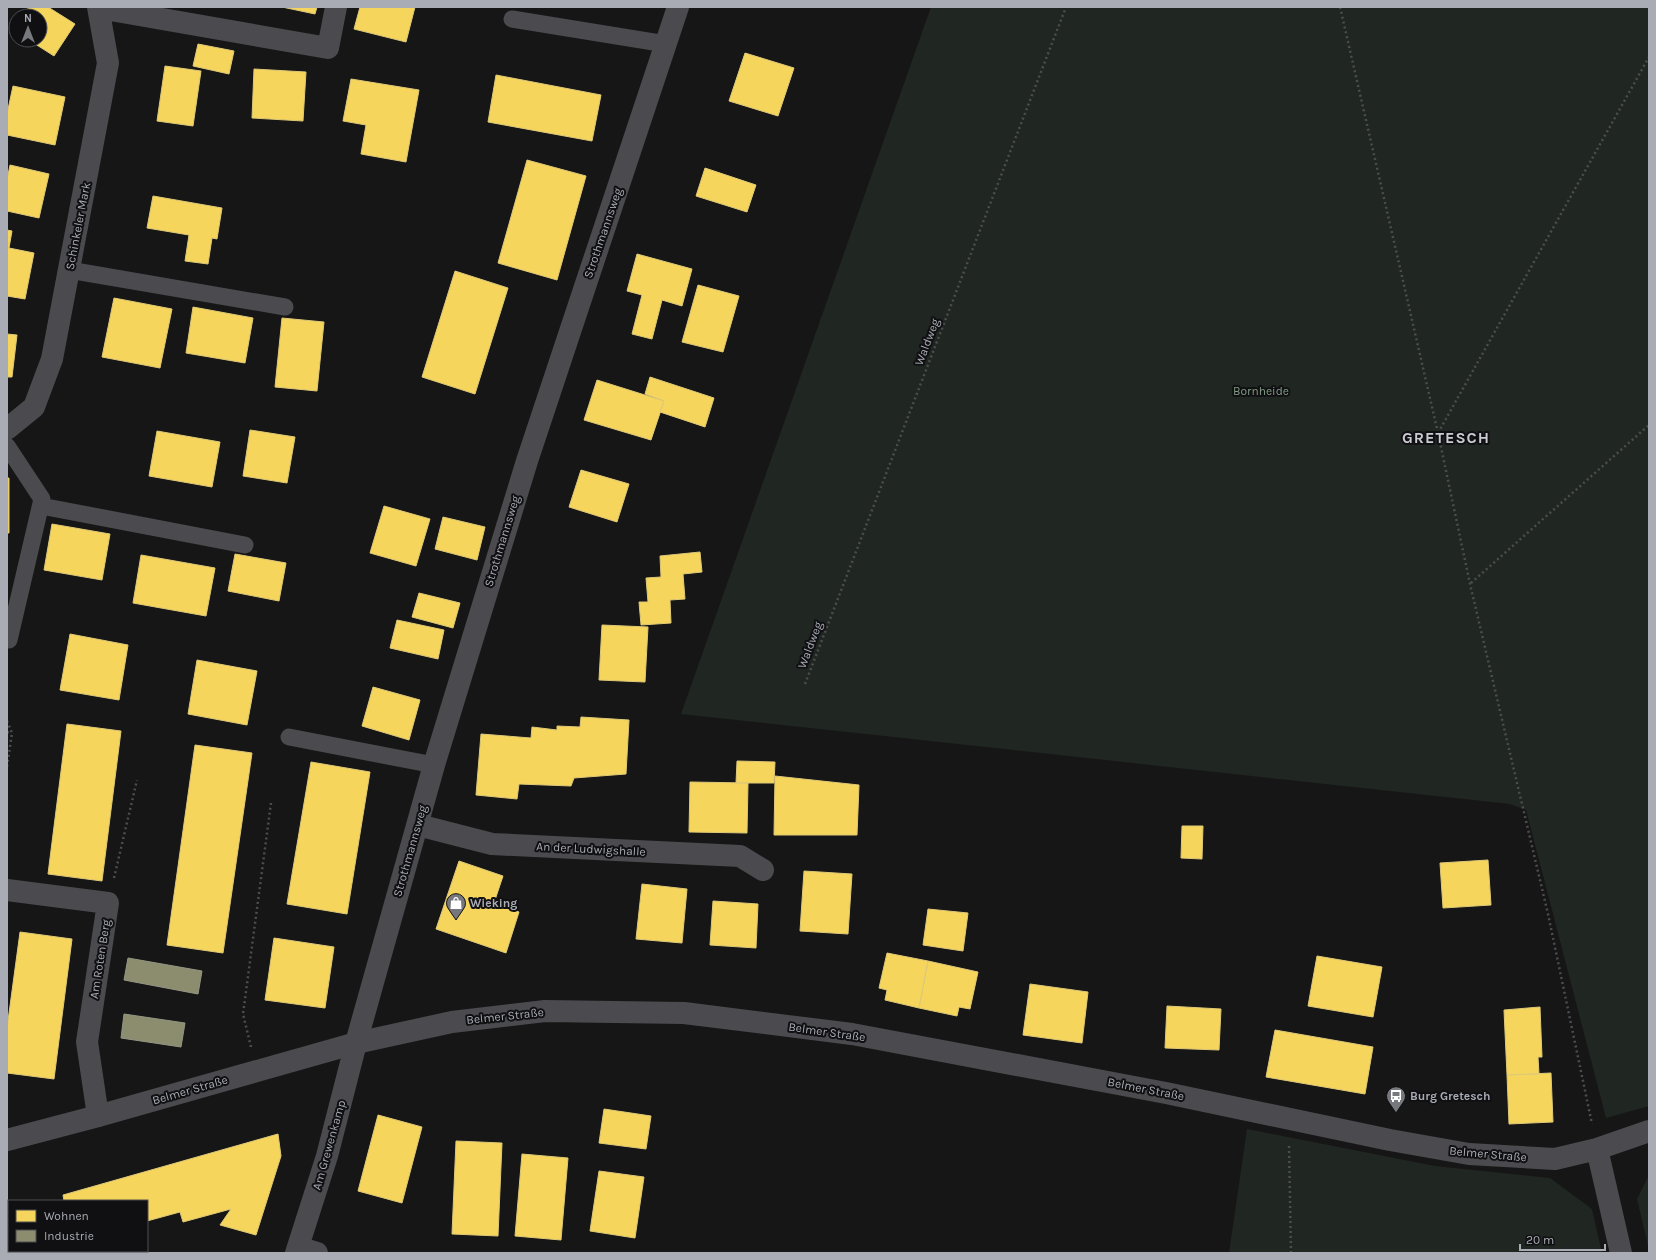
<svg xmlns="http://www.w3.org/2000/svg" width="1656" height="1260" font-family="Karla,sans-serif">
<style>
.green{fill:#202621}
.homes{fill:#f6d55c;stroke:#dfc977}
.industry{fill:#8c8c6e;stroke:#959683}
.lines{fill:none;stroke-linecap:round;stroke-linejoin:round}
.path{stroke:#4c4d4f;stroke-width:2.5;stroke-dasharray:2 3;stroke-linecap:butt}
.service{stroke:#4b4b4f;stroke-width:17}
.minor{stroke:#4b4b4f;stroke-width:22}
.tertiary{stroke:#4b4b4f;stroke-width:22}
.labels{text-anchor:middle;dominant-baseline:central;stroke-width:4;stroke-linejoin:round;paint-order:stroke}
.street-label{font-size:12px;fill:#a9acb5;stroke:#101012}
.park-label{font-size:12px;fill:#829d86;stroke:#101012}
.poi-label{font-size:12px;font-weight:bold;fill:#a9acb5;stroke:#101012;text-anchor:start}
.district-label{font-size:16px;font-weight:bold;letter-spacing:1px;fill:#c9cbd2;stroke:#101012}
</style>
<rect width="100%" height="100%" fill="#161616"/>
<path class="green" d="M931,7H1649V1106L1606,1118L1526,810L1510,804L681,714Z
M1247,1129L1435,1166L1550,1178L1592,1209L1602,1253H1229Z
M1649,1175V1250L1637,1199Z"/>
<path class="homes" d="M29,7H48L75,24L54,56L29,40H40V16H23Z
M282,7H317L315,14Z
M360,7H415L406,42L354,29Z
M198,44L234,51L229,74L193,66Z
M745,53L794,68L778,116L729,101Z
M165,66L201,71L193,126L157,121Z
M254,69L306,72L303,121L252,118Z
M496,75L601,95L592,141L488,122Z
M351,79L419,90L406,162L361,154L366,125L343,121Z
M13,86L65,97L55,145L7,135V114Z
M527,160L586,176L557,280L498,263Z
M10,165L49,174L39,218L7,211V180Z
M705,168L756,185L747,212L696,196Z
M153,196L222,208L217,239L212,238L208,264L185,261L189,235L147,228Z
M7,230L12,231L9,248L34,253L25,299L7,296Z
M637,254L692,269L682,306L662,300L652,339L632,334L642,295L627,291Z
M455,271L508,288L475,394L422,377Z
M698,285L739,296L723,352L682,342Z
M114,298L172,309L160,368L102,357Z
M193,307L253,318L245,363L186,353Z
M282,318L324,322L317,391L275,387Z
M7,334L17,335L12,377H7Z
M650,377L714,398L705,427L660,412L664,401L645,394Z
M597,380L664,401L651,440L584,420Z
M250,430L295,437L287,483L243,476Z
M157,431L220,442L212,487L149,476Z
M581,470L629,484L617,522L569,507Z
M7,478H9V533H7Z
M384,506L430,519L416,566L370,553Z
M443,517L485,527L477,560L435,549Z
M52,524L110,534L102,580L44,570Z
M700,552L702,572L683,574L685,599L670,600L671,623L641,625L639,602H648L646,578L661,577L660,556Z
M235,554L286,563L279,601L228,591Z
M141,555L215,568L206,616L133,603Z
M419,593L460,603L453,628L412,617Z
M397,620L444,630L438,659L390,648Z
M602,625L648,627L645,682L599,680Z
M70,634L128,645L119,700L60,690Z
M197,660L257,671L247,725L188,714Z
M373,687L420,700L409,740L362,726Z
M581,717L629,720L626,774L574,778L571,786L519,784L517,799L476,795L481,734L531,738L532,727L557,730V726L580,727Z
M67,724L121,731L102,881L48,874Z
M195,745L252,753L223,953L167,945Z
M737,761L775,762L774,783H736Z
M311,762L370,772L347,914L287,904Z
M775,776L859,785L857,835H774Z
M690,782L748,783L747,833L689,832Z
M1182,826H1203L1202,859L1181,858Z
M1488,860L1491,905L1443,908L1440,863Z
M459,861L503,876L494,903L519,912L506,953L436,929Z
M804,871L852,874L848,934L800,931Z
M642,884L687,889L682,943L636,939Z
M713,901L758,904L756,948L710,945Z
M928,909L968,913L963,951L923,945Z
M20,932L72,939L54,1079L7,1073V1028Z
M274,938L334,947L325,1008L265,1000Z
M887,953L928,961L919,1008L885,1000L887,990L879,988Z
M1317,956L1382,967L1373,1017L1308,1006Z
M928,961L978,972L970,1009L959,1007L957,1016L919,1008Z
M1030,984L1088,992L1082,1043L1023,1035Z
M1167,1006L1221,1009L1219,1050L1165,1048Z
M1540,1007L1542,1057H1538L1539,1074L1507,1075L1504,1010Z
M1275,1030L1373,1047L1365,1094L1266,1077Z
M1551,1073L1553,1122L1509,1124L1507,1075Z
M604,1109L651,1116L646,1149L599,1143Z
M378,1115L422,1127L402,1203L358,1191Z
M278,1134L281,1156L256,1235L220,1225L231,1209L183,1222L180,1212L147,1221V1201H64L63,1195Z
M456,1141L502,1143L498,1236L452,1234Z
M522,1154L568,1158L561,1240L515,1236Z
M599,1171L644,1177L635,1238L590,1231Z
M9,1207V1251H44L45,1253H7V1208Z"/>
<path class="industry" d="M128,958L202,971L198,994L124,980Z
M124,1014L185,1023L181,1047L121,1038Z"/>
<g class="lines">
<path class="path" d="M1340,7L1438,433L1470,584L1548,914L1592,1124
M1438,433L1649,57
M1471,583L1649,425
M805,684L1066,7
M7,721L12,733L7,767
M7,732L12,733
M114,878L137,780
M251,1047L243,1014L271,803
M1289,1146L1291,1253"/>
<path class="service" d="M512,19L666,44
M69,270L285,307
M7,446L42,499L9,640
M41,506L245,545
M289,737L434,765"/>
<path class="minor" d="M99,8L328,48L336,7
M7,429L34,407L52,359L108,63L98,7
M418,825L492,844L740,856L763,870
M7,890L108,903L87,1042L98,1116
M298,1247L317,1253
M296,1253L327,1156L356,1043L434,765L527,461L678,7"/>
<path class="tertiary" d="M7,1140L98,1116L356,1043L452,1022L545,1011L684,1013L852,1034L1166,1093L1390,1140L1469,1154L1555,1159L1597,1149L1649,1131
M1597,1149L1621,1253"/>
</g>
<defs>
<g id="shop-pin" transform="scale(1)"><path d="M0 17L-7.5 6A9.5 9.5 0 1 1 7.5 6Z" fill="#76787d" stroke="#101012"/><path d="M-5-2.5h2.3a2.7 3.5 0 0 1 5.4 0H5L5.5 6h-11ZM-1.5-2.5h3a1.5 2.3 0 0 0-3 0Z" fill="#fff"/></g>
<g id="bus-pin" transform="scale(1)"><path d="M0 17L-7.5 6A9.5 9.5 0 1 1 7.5 6Z" fill="#76787d" stroke="#101012"/><path d="M-5-6H5V4H4V6H2V4H-2V6H-4V4H-5ZM-3.5-4V0h7V-4ZM-3.5 1.2v1.5H-2V1.2ZM2 1.2v1.5H3.5V1.2Z" fill="#fff"/></g>
</defs>
<g fill-rule="evenodd">
<use href="#shop-pin" x="456" y="903"/>
<use href="#bus-pin" x="1396" y="1096"/>
</g>
<g class="labels">
<g class="street-label">
<text transform="translate(78 226) rotate(-79)">Schinkeler Mark</text>
<text transform="translate(603 233) rotate(-71)">Strothmannsweg</text>
<text transform="translate(927 342) rotate(-69)">Waldweg</text>
<text transform="translate(502 541) rotate(-73)">Strothmannsweg</text>
<text transform="translate(810 645) rotate(-69)">Waldweg</text>
<text transform="translate(591 849) rotate(3)">An der Ludwigshalle</text>
<text transform="translate(410 851) rotate(-74)">Strothmannsweg</text>
<text transform="translate(100 959) rotate(-81)">Am Roten Berg</text>
<text transform="translate(505 1016) rotate(-6)">Belmer Straße</text>
<text transform="translate(827 1032) rotate(8)">Belmer Straße</text>
<text transform="translate(1146 1089) rotate(11)">Belmer Straße</text>
<text transform="translate(190 1090) rotate(-16)">Belmer Straße</text>
<text transform="translate(329 1145) rotate(-74)">Am Grewenkamp</text>
<text transform="translate(1488 1154) rotate(5)">Belmer Straße</text>
</g>
<g class="park-label">
<text x="1261" y="391">Bornheide</text>
</g>
<g class="poi-label">
<text x="470" y="903">Wieking</text>
<text x="1410" y="1096">Burg Gretesch</text>
</g>
<g class="district-label">
<text x="1446" y="437">GRETESCH</text>
</g>
</g>
<rect width="1656" height="1260" fill="none" stroke="#a9acb5" stroke-width="16"/>
<rect x="8" y="1200" width="140" height="52" fill="#101012" stroke="#4d4e53"/>
<rect x="16" y="1210" width="20" height="12" fill="#f6d55c" stroke="#4d4e53"/>
<text x="44" y="1220" font-size="12" fill="#a9acb5">Wohnen</text>
<rect x="16" y="1230" width="20" height="12" fill="#8c8c6e" stroke="#4d4e53"/>
<text x="44" y="1240" font-size="12" fill="#a9acb5">Industrie</text>
<g transform="translate(28 28)"><circle r="19" fill="#101012" stroke="#4d4e53"/>
<path d="M0-3L7 15L0 10L-7 15Z" fill="#76787d"/>
<text y="-6" font-size="11" font-weight="bold" text-anchor="middle" fill="#a9acb5">N</text>
</g>
<path d="M1520 1244v6h85v-6" fill="none" stroke="#a9acb5" stroke-width="2"/>
<text x="1526" y="1244" font-size="12" fill="#a9acb5" stroke="#101012" stroke-width="3" paint-order="stroke">20 m</text>
</svg>
